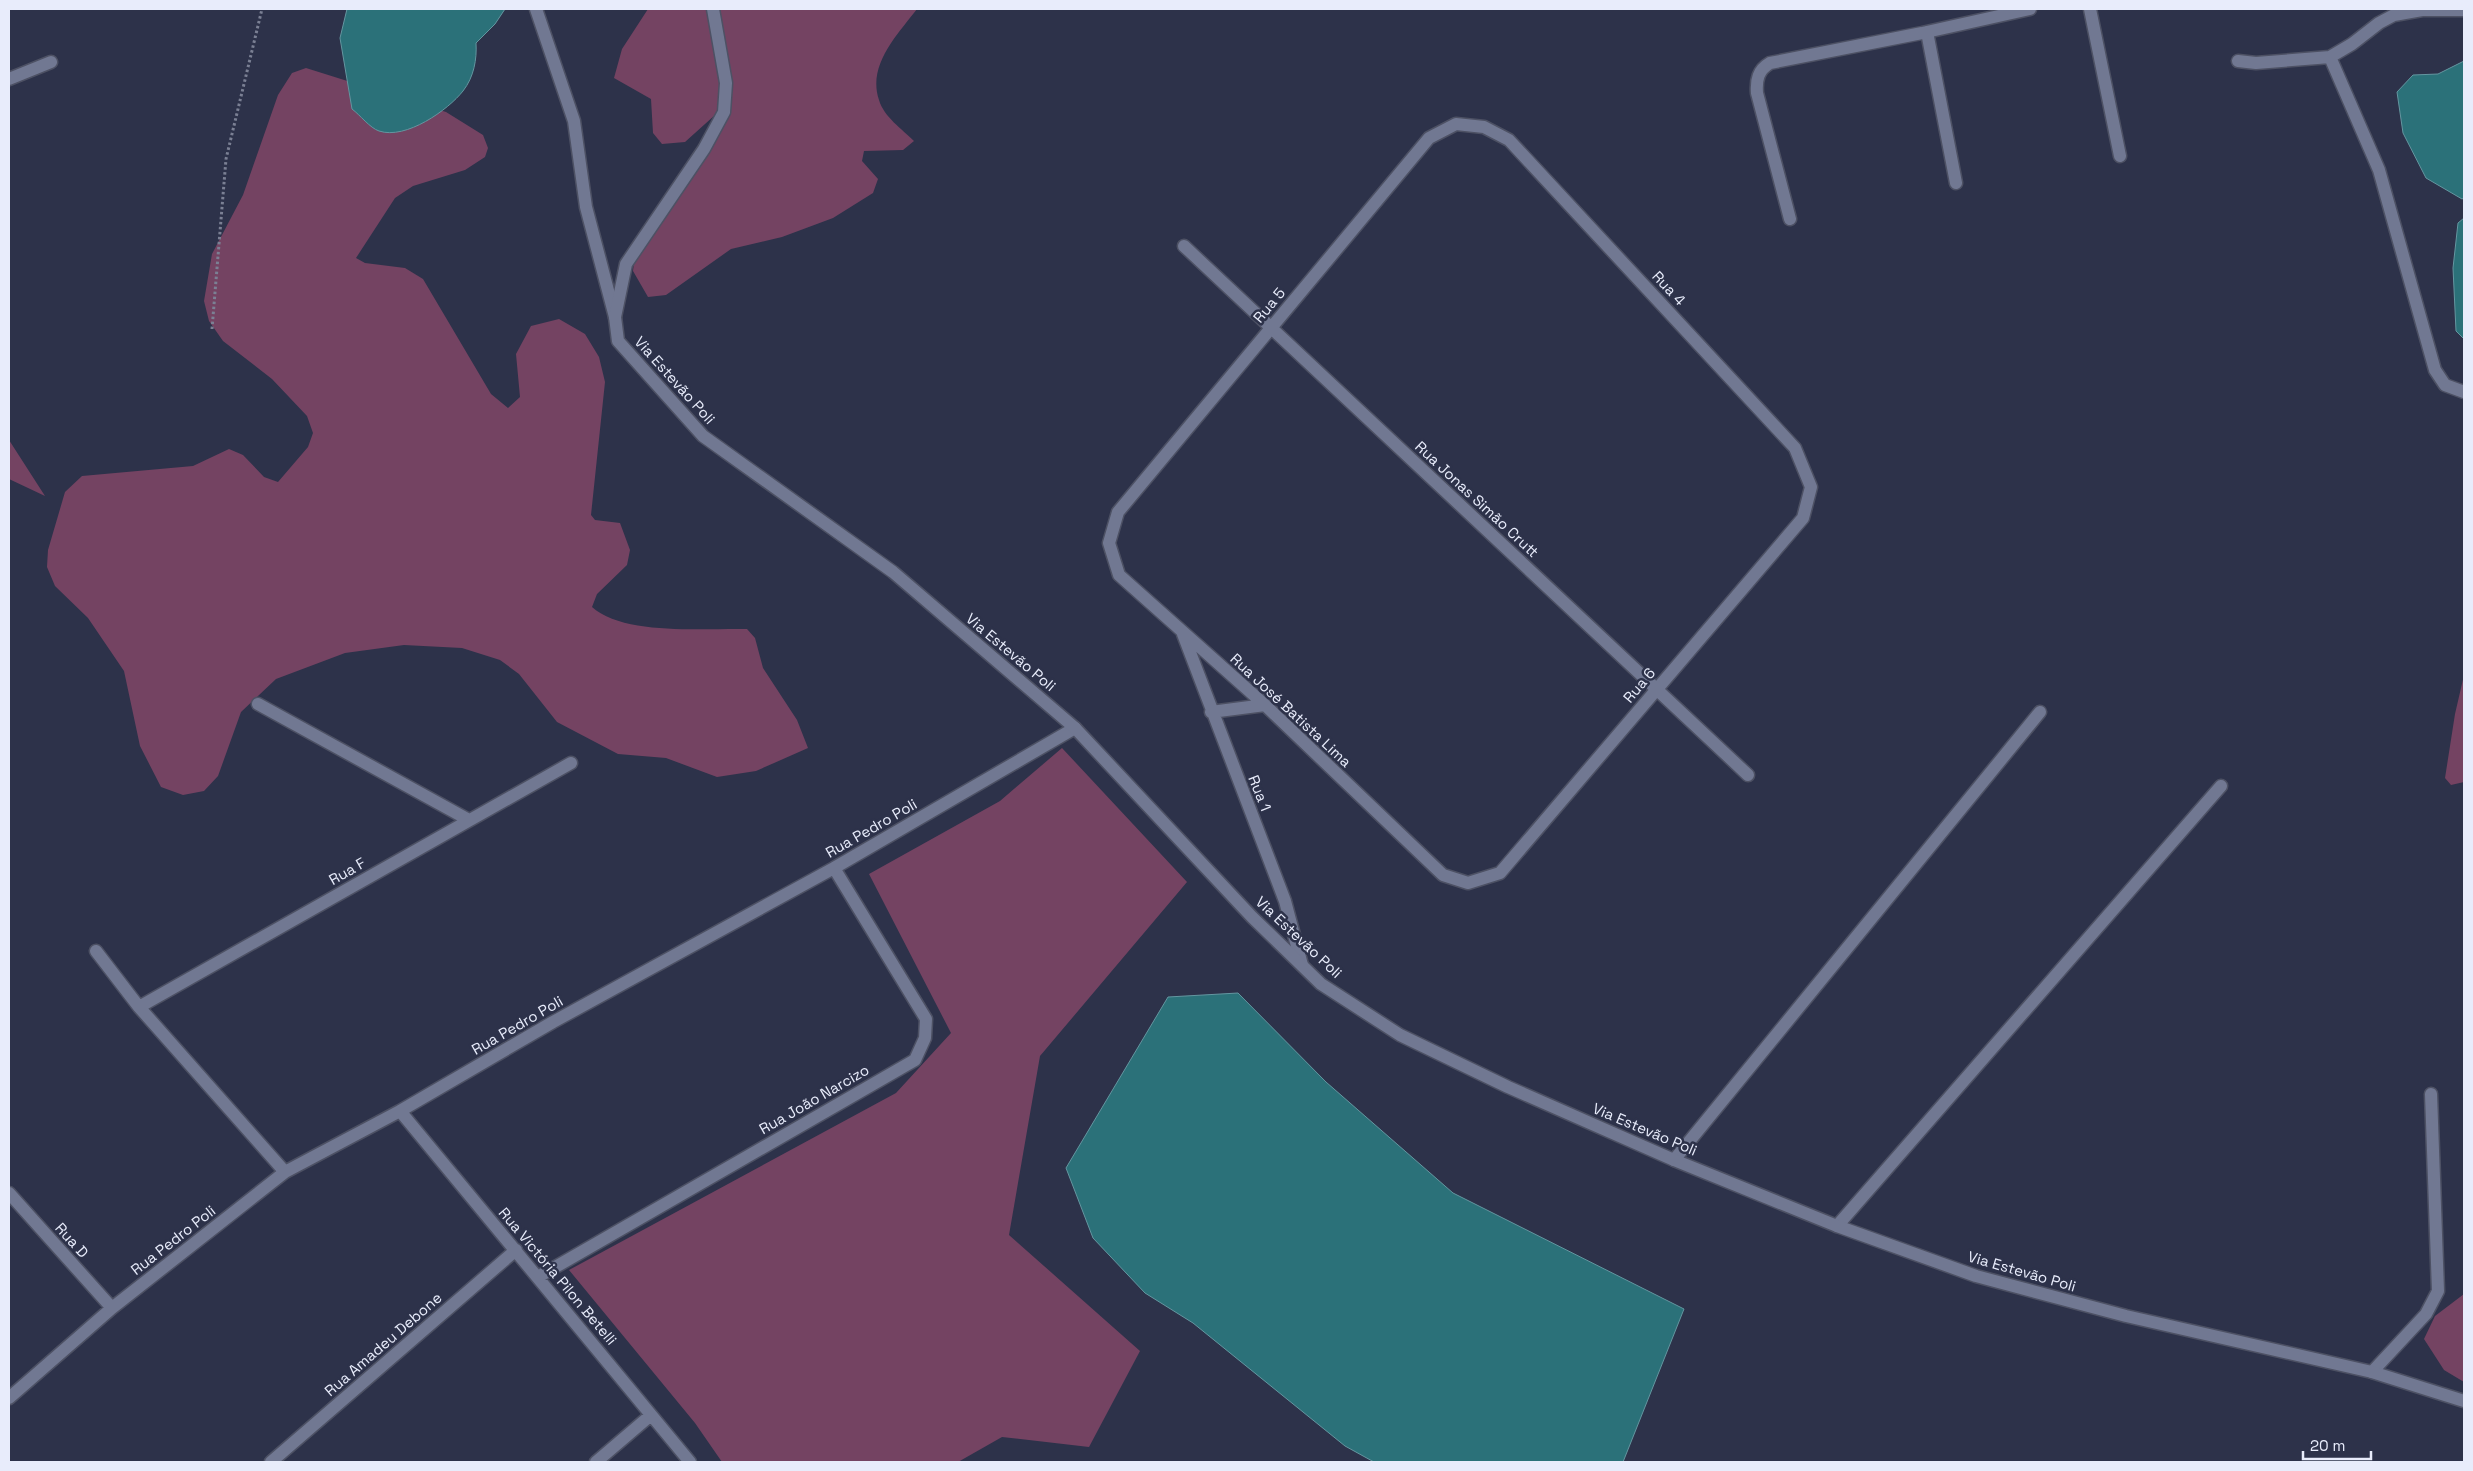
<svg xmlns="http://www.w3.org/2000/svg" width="2473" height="1471" font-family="'Space Grotesk',sans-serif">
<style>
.green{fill:#744362}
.water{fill:#2b7179;stroke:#6496a0}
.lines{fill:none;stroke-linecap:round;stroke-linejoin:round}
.minor-casing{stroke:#4d5164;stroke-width:15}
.secondary-casing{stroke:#4d5164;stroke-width:15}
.path{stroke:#7b8094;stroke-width:3;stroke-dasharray:2.5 2.5;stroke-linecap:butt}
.minor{stroke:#717892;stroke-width:12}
.secondary{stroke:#717892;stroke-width:12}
.labels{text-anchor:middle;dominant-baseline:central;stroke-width:5;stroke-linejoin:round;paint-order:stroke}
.street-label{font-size:15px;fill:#e8ecfb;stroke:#2d324a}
</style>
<rect width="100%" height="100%" fill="#2d324a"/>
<path class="green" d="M648,9H917C898,34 867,65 879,100C884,117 902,129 914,141L903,150L864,151L862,161L878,179L873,193L833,218L782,237L731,249L666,295L648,297L633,271L637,240L649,220L707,154L721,116L715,115L685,142L662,144L653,133L651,99L614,78L622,49Z
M306,68L446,112L483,135L488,148L485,157L465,170L413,186L395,198L356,258L365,263L405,268L423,279L491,394L508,408L520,397L516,354L531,326L559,319L585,334L599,357L605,382L591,515L595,520L620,523L630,550L627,565L597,594L592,607C624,636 705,628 747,629L755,638L763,668L797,720L808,748L756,771L717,777L666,758L618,754L557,722L519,674L500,660L462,648L404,645L345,653L276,679L241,712L218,776L204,791L183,795L161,787L140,746L124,671L88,618L55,586L47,567L48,550L65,492L82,476L193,466L229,449L243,455L264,477L278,482L308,447L313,433L307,416L272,379L223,341L209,321L204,301L212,254L243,195L278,95L292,73Z
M9,440L45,496L9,479Z
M2464,675V782L2451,785L2445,778L2455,714Z
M1062,748L1187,882L1040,1056L1009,1235L1140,1351L1089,1447L1002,1437L958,1462H722L695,1423L569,1270L896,1093L951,1033L869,874L1000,801Z
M2464,1294V1382L2444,1370L2424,1339L2435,1316Z"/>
<path class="water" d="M347,9H505L495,24L476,43C477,59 474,77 463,91C448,110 406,140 379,131C370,128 360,115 352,109L340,38Z
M2464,61V198L2462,199L2426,178L2403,133L2397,92L2413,75L2438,74Z
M2464,218V339L2456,331L2453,268L2458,223Z
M1238,993L1326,1082L1453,1193L1684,1309L1623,1462H1374L1345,1446L1193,1323L1145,1293L1093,1238L1066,1168L1168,997Z"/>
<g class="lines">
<g class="minor-casing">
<path id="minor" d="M536,9L574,121L586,207L615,317
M2090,9L2120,156
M1927,32L1956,183
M2330,57L2352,44L2379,23L2394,15L2422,10H2464
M2238,61L2256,63L2330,57L2379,170L2435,370L2445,385L2464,392
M9,79L51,62
M1456,124L1484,127L1509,140L1795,448L1811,487L1803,518L1500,873L1468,883L1443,875L1265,705L1119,575L1109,543L1118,512L1429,138Z
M1790,219L1757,93C1756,80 1758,70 1770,63L1922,33L2030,9
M1184,246L1748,775
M1183,634L1285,901L1302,965
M258,704L469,820
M1211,712L1265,705
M96,951L139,1007L285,1172
M139,1007L571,763
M400,1111L690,1462
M1674,1160L2040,712
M9,1193L112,1308
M1837,1226L2221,786
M538,1277L915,1060L925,1038L926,1019L834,868
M2372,1372L2426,1314L2438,1291L2431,1094
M9,1398L112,1308L285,1172L400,1111L553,1022L834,868L1075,728
M271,1462L516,1250
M596,1462L651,1415"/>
</g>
<g class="secondary-casing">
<path id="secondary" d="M713,9L726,83L724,112L704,149L626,264L615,317L618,341L703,436L893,572L1075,728L1252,917L1321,984L1400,1035L1508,1087L1674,1160L1837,1226L1976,1276L2126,1316L2372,1372L2464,1401"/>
</g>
<path class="path" d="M212,329L226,159L262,9"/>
<use href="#minor" class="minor"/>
<use href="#secondary" class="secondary"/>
</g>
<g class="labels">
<g class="street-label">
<text transform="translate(1669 288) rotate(47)">Rua 4</text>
<text transform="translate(1269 305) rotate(-50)">Rua 5</text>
<text transform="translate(675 380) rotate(48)">Via Estevão Poli</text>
<text transform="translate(1477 499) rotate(43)">Rua Jonas Simão Crutt</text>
<text transform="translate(1011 652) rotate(40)">Via Estevão Poli</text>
<text transform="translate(1639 685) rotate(-50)">Rua 6</text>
<text transform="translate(1291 710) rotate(43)">Rua José Batista Lima</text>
<text transform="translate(1260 793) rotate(68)">Rua 1</text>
<text transform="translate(871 828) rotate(-30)">Rua Pedro Poli</text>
<text transform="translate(347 871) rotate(-30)">Rua F</text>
<text transform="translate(1299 937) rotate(43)">Via Estevão Poli</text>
<text transform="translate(517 1025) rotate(-30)">Rua Pedro Poli</text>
<text transform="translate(814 1099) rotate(-30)">Rua João Narcizo</text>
<text transform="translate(1645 1129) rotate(23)">Via Estevão Poli</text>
<text transform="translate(72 1240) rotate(48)">Rua D</text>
<text transform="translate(173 1240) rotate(-38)">Rua Pedro Poli</text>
<text transform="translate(2022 1271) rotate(16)">Via Estevão Poli</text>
<text transform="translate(558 1276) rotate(50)">Rua Victória Pilon Betelli</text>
<text transform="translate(383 1344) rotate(-41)">Rua Amadeu Debone</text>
</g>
</g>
<rect width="2473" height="1471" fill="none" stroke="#e8ecfb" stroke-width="20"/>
<path d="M2303 1451v8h68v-8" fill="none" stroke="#e8ecfb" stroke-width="2.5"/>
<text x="2310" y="1451" font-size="15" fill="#e8ecfb" stroke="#2d324a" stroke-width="4" paint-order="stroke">20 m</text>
</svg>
